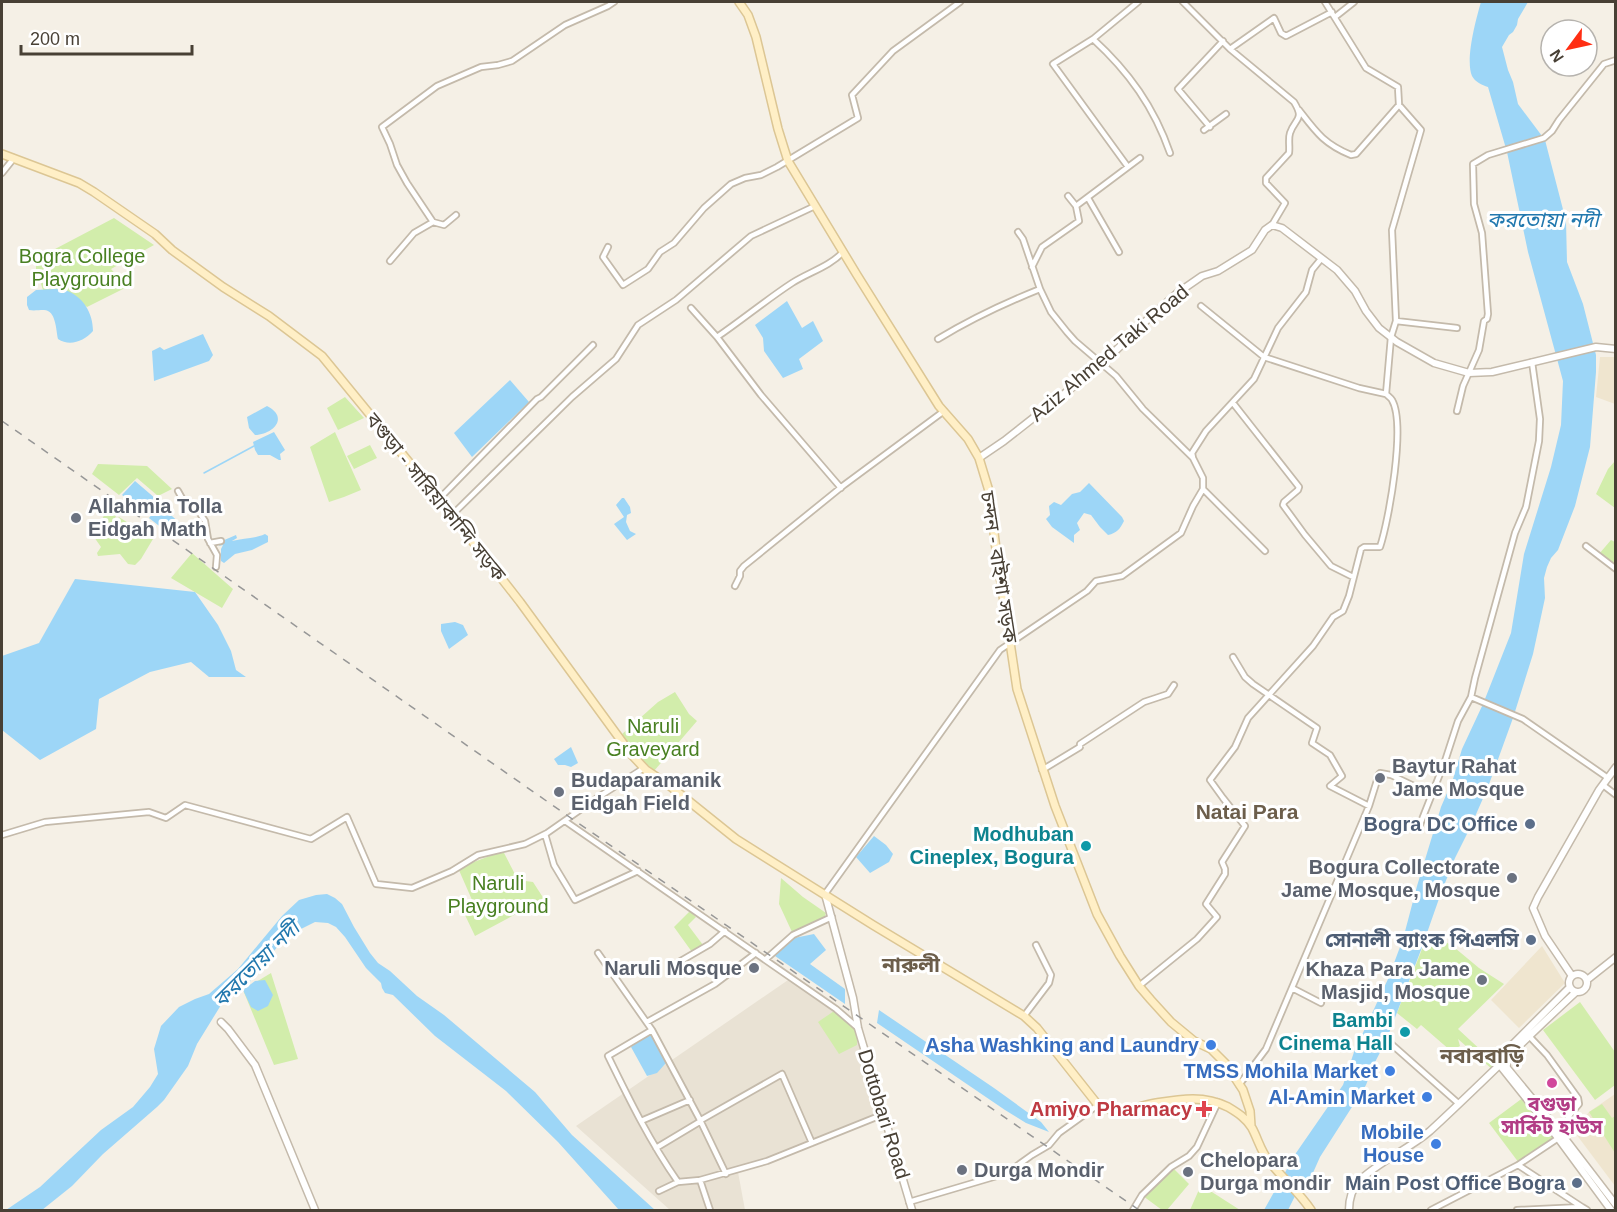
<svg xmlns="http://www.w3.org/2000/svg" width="1617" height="1212" font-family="Arial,'Noto Sans Bengali',sans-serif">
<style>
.residential{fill:#e9e2d4}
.education{fill:#efe5cf}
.green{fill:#d2edab}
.water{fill:#9dd6f7}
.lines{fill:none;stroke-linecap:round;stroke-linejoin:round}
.stream{stroke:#9dd6f7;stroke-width:1.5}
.minor-casing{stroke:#c4baab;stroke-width:8}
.tertiary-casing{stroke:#c4baab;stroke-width:9}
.secondary-casing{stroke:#dcc694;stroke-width:10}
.minor{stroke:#fff;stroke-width:4.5}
.tertiary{stroke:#fff;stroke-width:6}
.secondary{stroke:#ffefc6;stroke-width:7}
.rail{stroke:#979797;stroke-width:1.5;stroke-dasharray:8 8;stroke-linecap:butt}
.worship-dot{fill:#6b7280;stroke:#fff;stroke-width:2}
.service-dot{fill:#5c6f8a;stroke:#fff;stroke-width:2}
.culture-dot{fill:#0f9aa8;stroke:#fff;stroke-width:2}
.shop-dot{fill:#3f7fe0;stroke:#fff;stroke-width:2}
.hotel-dot{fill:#d1479c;stroke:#fff;stroke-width:2}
.health-dot{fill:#e0444e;stroke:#fff;stroke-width:2}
.labels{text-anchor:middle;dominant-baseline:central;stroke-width:6;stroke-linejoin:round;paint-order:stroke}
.park-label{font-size:20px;fill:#498022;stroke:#fff}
.street-label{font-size:20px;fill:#484035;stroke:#fff}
.worship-label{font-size:20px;font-weight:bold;fill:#5b616d;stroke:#fff;text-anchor:start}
.service-label{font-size:20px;font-weight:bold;fill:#4e5e75;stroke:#fff;text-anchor:end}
.culture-label{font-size:20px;font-weight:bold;fill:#0d838f;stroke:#fff;text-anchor:end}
.shop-label{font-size:20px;font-weight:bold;fill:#366cbe;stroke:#fff;text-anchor:end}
.hotel-label{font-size:20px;font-weight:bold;fill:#b23c85;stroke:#fff}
.health-label{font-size:20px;font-weight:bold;fill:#be3a42;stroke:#fff;text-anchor:end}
.water-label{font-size:21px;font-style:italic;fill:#2178ae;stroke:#fff}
.neighbourhood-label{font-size:21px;font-weight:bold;fill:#6c5e4b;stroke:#fff}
</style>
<rect width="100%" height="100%" fill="#f5f0e6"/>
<path class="residential" d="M791,978L858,1028L884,1114L738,1172L745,1210H670L576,1126Z"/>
<path class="education" d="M1600,357H1615V404L1596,397Z
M1542,946L1565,983L1519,1028L1491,1000Z
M1615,1094V1186L1573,1130L1589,1112Z"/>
<path class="green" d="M114,218L154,245L111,269L127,287L87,307L64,290H43L36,269V259Z
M345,397L364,418L338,430L327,408Z
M335,432L361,490L344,497L329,502L310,447Z
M370,445L377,458L354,469L347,456Z
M1615,461V508L1596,494L1608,469Z
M98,464L147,466L172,489L158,496L137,478L119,495L92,474Z
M106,511L116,516L106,537L119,517L153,539L141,559L135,565L128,564L120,554L98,556L97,553L101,547L94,537Z
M1611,540L1615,542V566L1599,554Z
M192,553L233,589L222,608L171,578Z
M675,692L689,714L697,721L654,771L634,752L621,735L658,702Z
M503,851L518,880L533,882L544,899L475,936L464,913L476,909L458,868Z
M781,878L803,897L826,913L824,919L792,932L779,904Z
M690,911L696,917L688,925L703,945L692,952L674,927Z
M1429,931L1455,948L1479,968L1504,984L1458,1029L1498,1066L1493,1070L1458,1039L1460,1046L1451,1051L1421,1025L1417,1029L1397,1013Z
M271,973L298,1059L274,1065L243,990Z
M1580,1002L1615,1052V1085L1595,1100L1543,1030Z
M837,1009L858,1028L857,1045L839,1054L818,1022Z
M1524,1097L1554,1138L1519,1163L1489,1123Z
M1602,1104L1612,1118L1615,1116V1153L1589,1112Z
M1172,1167L1189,1184L1167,1210H1162L1143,1196Z
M1201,1185L1240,1210H1190Z"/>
<path class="water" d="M1481,2H1528L1518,19L1517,25L1513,32L1509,35L1502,47L1508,70L1513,82L1518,104L1545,140L1566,221L1567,262L1583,304L1596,355V372L1590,447L1575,506L1558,550L1551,558L1547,567L1544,578L1545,598L1533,654L1513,718L1488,787L1470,828L1455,858L1441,893L1421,950L1386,1041L1374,1064L1366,1085L1320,1157L1312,1175L1302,1190L1295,1196L1288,1210H1264L1296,1153L1343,1085L1354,1052L1388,979L1403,939L1417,886L1441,807L1453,779L1462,749L1483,704L1511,633L1524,554L1551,467L1561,425L1563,381L1528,252L1507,152L1488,87C1482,85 1475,82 1472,76C1465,60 1476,19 1481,2Z
M36,290C44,290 56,288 65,290C83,296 93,313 93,331C84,341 70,347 58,339C56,330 56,310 44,310C38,310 34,311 29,310L27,305V297Z
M787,301L802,328L813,321L823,341L799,359L803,369L783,378L764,351L763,338L755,325Z
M203,334L213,355L209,361L154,381L152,351L160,347L164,350Z
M510,380L529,402L472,457L454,433Z
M267,406C289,417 274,434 255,435L249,428L247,417Z
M274,432L285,450L280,454L281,460H279L270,455H258L255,450L253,442Z
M135,481L156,499L146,514L122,495Z
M1089,483L1122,517L1124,521C1120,529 1117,533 1108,535L1100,527L1091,515L1084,513L1077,523L1080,530L1074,535V543L1052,527L1046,519L1050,515L1049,506L1054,502L1061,505L1072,494L1080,492Z
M622,498H624L630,507L631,513L627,515L626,522L630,531L636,534L627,540L614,524L624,517L616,505Z
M160,505L184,527L176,539L149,518Z
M265,534L268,536V542L252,550L235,554L224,563L221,561V549L223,545L219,546L222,541L236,535L237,538L232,541C244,538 254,539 265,534Z
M75,579L195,592L218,625L231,651L236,670L246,677H209L191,662L150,672L99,699L96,729L40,760L2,730V656L39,643Z
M455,622L463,625L468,635L449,649L441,631V624Z
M571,747L578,763L571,767L565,765H558L554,759Z
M874,836L886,845L893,854L889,862L870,873L856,857Z
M327,894L335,898L342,904L354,927L370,953L378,963L390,971L417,996L444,1015L535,1092L572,1135L655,1210H619L558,1142L506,1091L435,1036L393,995L385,993L382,988L381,983L366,968L345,937L336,927L328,923L315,922L295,932L278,946L248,984L221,1005L197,1044L188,1066L164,1100L157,1107L103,1154L72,1186L42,1210H6L40,1187L101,1130L133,1107L150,1087L158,1074L154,1049L161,1026L179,1007L195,999L209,994L238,969L282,916L299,900L316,895Z
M814,934L826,950L810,964L845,989V1004L775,956L794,938Z
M265,980L273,995L268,1006L258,1011L251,1007L243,990L255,981Z
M879,1010L994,1088L1041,1122L1049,1132L1026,1123L1005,1110L877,1023Z
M651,1033L666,1059V1063L657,1073L647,1076L631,1047Z"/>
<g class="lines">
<path class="stream" d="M204,473L254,446"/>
<g class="minor-casing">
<path id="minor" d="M1183,2L1230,49L1294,102C1305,120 1295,118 1290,133C1288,139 1290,147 1289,153L1266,178V183L1285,203L1272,225
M1335,17L1354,2
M1093,39C1129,72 1154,107 1170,153
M1230,49L1274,18L1281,33L1286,36L1332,12
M1299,110C1316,132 1324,144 1351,155L1356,154L1399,105
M1210,127L1178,89L1223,41
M1204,130L1226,114
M2,173L14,158
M1088,198L1119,252
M1076,206L1140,158L1128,167L1053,64L1093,39L1138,2
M456,215L444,225L433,222L407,183L397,165L390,144L382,127L437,86L481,67L498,65L512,61L565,25L608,6L614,2
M1018,232L1023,239L1040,289L1051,312L1067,332L1075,341L1116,376L1143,409L1193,458
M608,247L603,257L623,285L648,269L660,252L674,243L704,208L731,184L745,178L761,175L777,167L858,118L852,95L893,51L960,2
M390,261L414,233L433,222
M1032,267L1042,247L1079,221L1076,206L1068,196
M1201,306L1264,357L1359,388L1386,394
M691,308L717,337C742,320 766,300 792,283C809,272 829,267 843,252
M1396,321L1457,328
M717,337L761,395L841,488
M938,339C971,319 1005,303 1040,289
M1233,403L1299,487L1298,490L1284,502L1283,505L1305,535L1331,566L1353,577
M1457,411L1463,386L1479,350L1484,321L1487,319L1488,314L1482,233L1474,204L1473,164L1488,155L1544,138L1552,131L1559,120L1604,64L1616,60
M1203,489L1265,551
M178,491L183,500L197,509L205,521L208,539L217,555L216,567
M439,499L537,399L541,397L593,345
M453,517L456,511L572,397L616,359L638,325L676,300L751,236L815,206
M210,543L221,541
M1586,546L1616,569
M735,586L740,576V571L744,566L844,485L944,411
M1233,657L1245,677L1253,684L1317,728L1312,743L1330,755L1342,776L1330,786L1369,806
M1471,697L1523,719L1608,778
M1042,770L1080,747V744L1144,702L1168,694L1174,685
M1603,785L1616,795
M565,821L836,1009L858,1028
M1419,827L1445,761L1458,721L1471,697L1475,678L1515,533L1526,507L1539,441L1540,419L1532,362
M545,834L554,865L575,900L638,871
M2,835L45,822L149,812L166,818L185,805L311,839L347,817L376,884L412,888L452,871L478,855L525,844L547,833L600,796L644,768
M825,894L1000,650L1087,591L1096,581L1122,576L1181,533L1193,506L1203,489V478L1193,458L1192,453L1206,431L1254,379L1278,328L1306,292L1312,270L1321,259
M598,953L652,1030L699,1118L726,1174
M766,959L793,935L832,917
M679,962L710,944L725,931
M1139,986L1197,939L1217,917L1206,904L1225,874V869L1222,862L1245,826L1223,798L1210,780L1235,747L1248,718L1313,646L1333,617L1343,611L1349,596L1361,549L1364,547H1380C1389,520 1406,424 1392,400C1391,398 1388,396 1386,394L1391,337L1396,321L1392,230L1421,130L1399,105L1398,87L1366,68L1325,2
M1292,988L1321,1003
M1024,1016L1049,983L1051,975L1036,945
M647,1022L715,984L756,953
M652,1030L608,1056C629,1099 650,1142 678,1182
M1529,1036L1547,1055L1578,1098L1579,1104L1568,1117
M1389,1042L1458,1103
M782,1074L812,1143
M1239,1085L1266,1049L1369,806L1379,774L1380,773L1391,775L1431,794
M701,1120L782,1074
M641,1121L690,1100
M656,1148L701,1121
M1518,1165L1582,1207
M700,1180L710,1210
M659,1191L678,1182L700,1180L767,1161L884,1114
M909,1202L1007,1173L1032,1155L1049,1145L1059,1133L1098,1105
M1133,1210L1142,1195L1171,1167L1189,1156L1197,1147L1218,1102
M1431,1210L1518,1165L1560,1137
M1517,1210L1582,1207L1587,1210"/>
</g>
<g class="tertiary-casing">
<path id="tertiary" d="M979,458L1004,441L1102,364L1149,318L1176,294L1202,276L1218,271L1252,250L1265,230L1272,225L1282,228L1337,270L1355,291L1366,311L1379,328L1397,342L1434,363L1469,373L1492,372L1596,347L1616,349
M825,894L853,998L858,1028L912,1210
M1569 983a9 9 0 1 1 18 0a9 9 0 1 1-18 0Z
M1572,976L1545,936L1533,908L1538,897L1599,790L1616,767
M1587,980L1616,957
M1570,987L1511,1046C1505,1053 1498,1058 1502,1068L1558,1138L1611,1210
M221,1022L228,1029L255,1065L315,1210
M1506,1060L1507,1068L1563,1136L1616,1205
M1349,1210C1349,1199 1351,1190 1359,1181C1379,1161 1408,1150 1430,1131C1480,1085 1526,1038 1576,992"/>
</g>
<g class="secondary-casing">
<path id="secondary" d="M739,2L748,15L756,37L778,129L788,161L857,275L939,406L968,439L979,458L989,491L996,549L1017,689L1055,806L1097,914L1120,956L1139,986L1151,1000L1171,1022L1194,1041L1211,1049L1226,1064L1243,1090L1250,1111L1251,1126
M2,154L79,183L94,192L155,234L172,250L223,287L269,316L322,356L444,505L520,602L631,754L646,770L670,786L736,839L873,925L1024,1016L1037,1028L1098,1105C1122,1117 1131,1107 1156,1103C1181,1099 1204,1095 1228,1107C1238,1113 1246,1118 1252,1128C1258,1139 1261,1152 1269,1161C1282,1178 1299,1192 1311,1210"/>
</g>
<use href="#minor" class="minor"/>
<use href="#tertiary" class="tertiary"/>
<use href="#secondary" class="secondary"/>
<path class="rail" d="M2,421L568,816L1139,1210"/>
</g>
<g class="worship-dot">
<circle cx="76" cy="518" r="6"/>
<circle cx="1380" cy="778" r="6"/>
<circle cx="559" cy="792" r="6"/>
<circle cx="1512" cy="878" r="6"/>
<circle cx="754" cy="968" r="6"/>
<circle cx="1482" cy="980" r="6"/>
<circle cx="962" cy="1170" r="6"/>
<circle cx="1188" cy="1172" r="6"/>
</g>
<g class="service-dot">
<circle cx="1530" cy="824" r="6"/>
<circle cx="1531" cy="940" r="6"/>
<circle cx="1577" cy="1183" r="6"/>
</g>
<g class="culture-dot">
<circle cx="1086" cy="846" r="6"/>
<circle cx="1405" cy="1032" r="6"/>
</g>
<g class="shop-dot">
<circle cx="1211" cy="1045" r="6"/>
<circle cx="1390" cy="1071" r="6"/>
<circle cx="1427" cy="1097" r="6"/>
<circle cx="1436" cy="1144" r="6"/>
</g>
<circle class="hotel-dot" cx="1552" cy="1083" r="6"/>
<path class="health-dot" d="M1201 1100h6v6h6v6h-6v6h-6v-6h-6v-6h6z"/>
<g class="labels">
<g class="park-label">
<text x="82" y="256">Bogra College<tspan x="82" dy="23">Playground</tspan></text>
<text x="653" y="726">Naruli<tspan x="653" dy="23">Graveyard</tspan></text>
<text x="498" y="883">Naruli<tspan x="498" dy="23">Playground</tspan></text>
</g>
<g class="street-label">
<text transform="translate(1109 353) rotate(-40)">Aziz Ahmed Taki Road</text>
<text transform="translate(436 497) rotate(51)">বগুড়া - সারিয়াকান্দি সড়ক</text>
<text transform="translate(999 567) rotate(81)">চন্দন - বাইশা সড়ক</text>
<text transform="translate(884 1114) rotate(73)">Dottobari Road</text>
</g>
<g class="worship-label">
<text x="88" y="506">Allahmia Tolla<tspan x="88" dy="23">Eidgah Math</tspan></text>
<text x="1392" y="766">Baytur Rahat<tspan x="1392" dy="23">Jame Mosque</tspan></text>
<text x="571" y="780">Budaparamanik<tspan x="571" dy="23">Eidgah Field</tspan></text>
<text x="1500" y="867" text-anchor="end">Bogura Collectorate<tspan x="1500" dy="23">Jame Mosque, Mosque</tspan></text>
<text x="742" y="968" text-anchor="end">Naruli Mosque</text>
<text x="1470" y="969" text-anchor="end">Khaza Para Jame<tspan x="1470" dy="23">Masjid, Mosque</tspan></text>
<text x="1200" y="1160">Chelopara<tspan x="1200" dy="23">Durga mondir</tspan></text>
<text x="974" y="1170">Durga Mondir</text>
</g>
<g class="service-label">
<text x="1518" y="824">Bogra DC Office</text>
<text x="1519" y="940">সোনালী ব্যাংক পিএলসি</text>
<text x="1565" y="1183">Main Post Office Bogra</text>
</g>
<g class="culture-label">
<text x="1074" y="834">Modhuban<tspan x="1074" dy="23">Cineplex, Bogura</tspan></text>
<text x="1393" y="1020">Bambi<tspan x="1393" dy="23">Cinema Hall</tspan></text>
</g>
<g class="shop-label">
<text x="1199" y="1045">Asha Washking and Laundry</text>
<text x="1378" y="1071">TMSS Mohila Market</text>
<text x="1415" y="1097">Al-Amin Market</text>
<text x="1424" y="1132">Mobile<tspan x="1424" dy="23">House</tspan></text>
</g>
<g class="hotel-label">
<text x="1552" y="1104">বগুড়া<tspan x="1552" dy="23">সার্কিট হাউস</tspan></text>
</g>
<g class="health-label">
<text x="1192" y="1109">Amiyo Pharmacy</text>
</g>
<g class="water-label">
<text x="1543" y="219">করতোয়া নদী</text>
<text transform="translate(256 964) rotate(-45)">করতোয়া নদী</text>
</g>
<g class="neighbourhood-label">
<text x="1247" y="811">Natai Para</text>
<text x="911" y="964">নারুলী</text>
<text x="1482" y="1055">নবাববাড়ি</text>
</g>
</g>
<rect width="1617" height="1212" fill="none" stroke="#484035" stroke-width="6"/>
<g transform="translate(1569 48) rotate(237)"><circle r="28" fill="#ffffff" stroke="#b6b3ae" stroke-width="1.5"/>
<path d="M0-4.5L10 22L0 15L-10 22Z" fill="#ff2e13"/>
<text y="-9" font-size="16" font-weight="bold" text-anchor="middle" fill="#484035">N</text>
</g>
<path d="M21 45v9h171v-9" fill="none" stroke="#484035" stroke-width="3"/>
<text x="30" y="45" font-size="18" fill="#484035" stroke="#ffffff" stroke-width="4.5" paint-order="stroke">200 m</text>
</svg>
